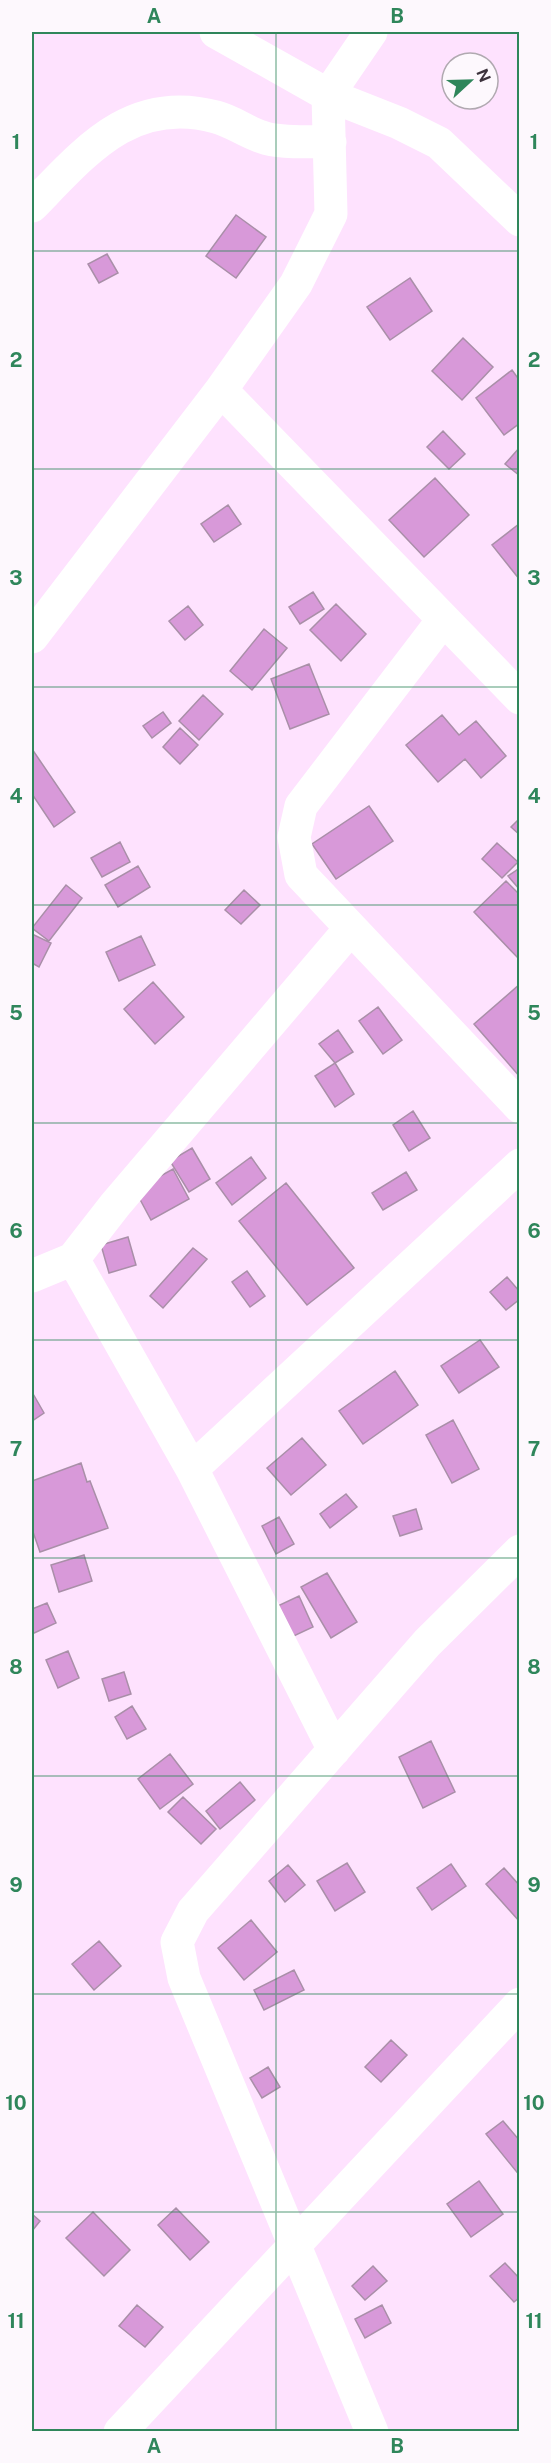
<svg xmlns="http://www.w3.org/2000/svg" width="551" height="2463" font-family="'Public Sans',sans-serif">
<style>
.building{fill:#d899d9;stroke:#a98fa8;stroke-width:1.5}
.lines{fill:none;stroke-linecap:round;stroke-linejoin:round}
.minor{stroke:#fff;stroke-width:33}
.grid{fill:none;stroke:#2f865b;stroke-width:1.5;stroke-opacity:0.55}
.neatline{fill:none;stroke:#2f865b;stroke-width:2}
.grid-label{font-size:20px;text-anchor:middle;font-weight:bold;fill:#2f865b}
</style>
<rect width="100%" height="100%" fill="#fee2fe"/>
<path class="building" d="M236,215L266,237L236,278L206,256Z
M107,254L118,273L99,283L88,264Z
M410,278L432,311L390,340L367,307Z
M463,338L493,367L462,400L432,371Z
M512,370L520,381V423L504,435L476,398Z
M443,431L465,454L449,469L427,447Z
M520,447V476L505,464Z
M435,478L469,515L424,557L389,520Z
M228,505L241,524L214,542L201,524Z
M519,524L520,525V580L492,545Z
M313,592L324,609L300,624L289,607Z
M336,604L366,634L341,661L310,630Z
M188,606L203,625L185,640L169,621Z
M264,629L287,648L252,690L230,671Z
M309,664L329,714L290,729L271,679Z
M203,695L223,714L199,740L179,721Z
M163,712L171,723L152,738L143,726Z
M442,715L459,735L476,721L506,756L481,778L465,759L438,782L406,745Z
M180,728L198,745L180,764L163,747Z
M32,749L75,812L54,827L32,794Z
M369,806L393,841L336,879L312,844Z
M520,818V835L511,827Z
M120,842L130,862L102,877L91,858Z
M497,843L518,862L502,878L482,859Z
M138,866L150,887L118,907L105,885Z
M520,868V890L508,876Z
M506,881L520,895L518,958L474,912Z
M66,885L82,898L49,941L32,928Z
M244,890L260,905L241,924L225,910Z
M32,934L51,943L39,967L32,963Z
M141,936L155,965L119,981L106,952Z
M153,982L184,1017L155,1044L124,1009Z
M520,984V1077L474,1024Z
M378,1007L402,1040L383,1054L359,1021Z
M338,1030L353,1052L335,1063L319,1044Z
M335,1063L354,1094L335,1107L315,1076Z
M413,1111L430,1138L409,1151L393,1125Z
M192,1148L210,1179L189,1192L170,1161Z
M251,1157L266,1178L232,1205L216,1183Z
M173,1169L189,1199L151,1220L135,1190Z
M406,1172L417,1190L383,1210L372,1193Z
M286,1183L354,1268L307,1305L239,1221Z
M128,1237L136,1265L109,1273L101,1245Z
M193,1248L207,1259L163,1308L150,1296Z
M247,1271L265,1296L250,1307L232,1282Z
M507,1277L520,1292V1299L506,1310L490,1292Z
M480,1340L499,1367L459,1393L441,1366Z
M395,1371L418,1405L363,1444L339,1411Z
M32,1392L44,1413L32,1421Z
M453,1420L479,1469L452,1483L426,1435Z
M302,1438L326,1465L291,1495L267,1468Z
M81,1463L87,1482L90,1481L108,1528L40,1552L32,1529V1481Z
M346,1494L357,1507L330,1528L320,1514Z
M416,1509L422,1529L400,1536L393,1516Z
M279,1517L294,1544L276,1554L262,1526Z
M84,1555L92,1581L59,1592L51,1565Z
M327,1573L357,1622L331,1638L301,1587Z
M299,1596L313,1627L283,1641L269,1610Z
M47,1603L56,1623L32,1634V1609Z
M68,1651L79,1678L58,1688L46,1660Z
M124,1672L131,1694L109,1701L102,1679Z
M132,1706L146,1729L127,1739L115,1717Z
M431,1741L455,1792L423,1808L399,1757Z
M170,1754L193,1784L160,1809L138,1779Z
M240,1782L255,1800L220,1829L206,1811Z
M183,1797L216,1829L201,1844L168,1812Z
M347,1863L365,1892L335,1911L317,1881Z
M451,1864L466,1886L432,1910L417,1888Z
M288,1865L305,1885L285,1902L269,1881Z
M504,1868L520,1886V1922L486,1884Z
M251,1920L277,1952L244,1980L218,1948Z
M99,1941L121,1966L94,1990L72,1964Z
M294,1970L304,1990L264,2010L254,1990Z
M391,2040L407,2055L381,2082L365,2067Z
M268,2067L280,2087L262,2098L250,2078Z
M503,2121L520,2141V2176L486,2134Z
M479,2181L503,2214L471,2237L447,2204Z
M176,2208L209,2242L190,2260L158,2225Z
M93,2212L130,2250L104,2276L66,2238Z
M32,2214L40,2221L32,2231Z
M505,2263L520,2279V2297L514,2302L490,2276Z
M373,2266L387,2281L365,2300L352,2286Z
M137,2305L163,2327L145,2347L119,2326Z
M382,2305L391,2323L365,2338L355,2319Z"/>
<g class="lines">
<path class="minor" d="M216,32L328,95L399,123L439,143L520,220
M32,206C85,152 131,94 216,117C232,121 246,132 262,137C281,144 309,141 330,142
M221,390L520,698
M443,620L301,806L294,837L301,875L520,1107
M32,637L221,390L296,284L331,214L328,95L371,32
M32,1276L73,1259
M192,1469L520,1165
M334,1750L192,1469L73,1259L115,1205L351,928
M120,2432L520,2004
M372,2432L184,1978L177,1942L193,1911L427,1643L520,1551"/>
</g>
<path class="grid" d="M276,32V2432M32,251H520M32,469H520M32,687H520M32,905H520M32,1123H520M32,1340H520M32,1558H520M32,1776H520M32,1994H520M32,2212H520"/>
<rect width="551" height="2463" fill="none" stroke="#fdf8fd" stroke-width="66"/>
<g transform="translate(470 81) rotate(68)"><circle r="28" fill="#fdf8fd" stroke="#b0a9b0" stroke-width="1.5"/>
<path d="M0-4.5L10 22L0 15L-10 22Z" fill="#2f865b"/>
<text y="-9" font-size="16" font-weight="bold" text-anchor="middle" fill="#3d333d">N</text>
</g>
<rect x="33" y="33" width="485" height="2397" class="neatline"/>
<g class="grid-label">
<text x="154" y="23">A</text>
<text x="397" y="23">B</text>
<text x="16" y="149">1</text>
<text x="534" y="149">1</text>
<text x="16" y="367">2</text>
<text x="534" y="367">2</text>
<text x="16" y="585">3</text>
<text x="534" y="585">3</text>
<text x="16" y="803">4</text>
<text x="534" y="803">4</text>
<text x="16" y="1020">5</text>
<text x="534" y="1020">5</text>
<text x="16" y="1238">6</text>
<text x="534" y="1238">6</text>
<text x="16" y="1456">7</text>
<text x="534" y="1456">7</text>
<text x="16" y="1674">8</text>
<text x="534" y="1674">8</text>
<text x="16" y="1892">9</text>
<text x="534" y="1892">9</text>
<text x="16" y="2110">10</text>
<text x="534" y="2110">10</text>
<text x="16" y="2328">11</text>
<text x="534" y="2328">11</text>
<text x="154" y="2453">A</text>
<text x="397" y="2453">B</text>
</g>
</svg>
